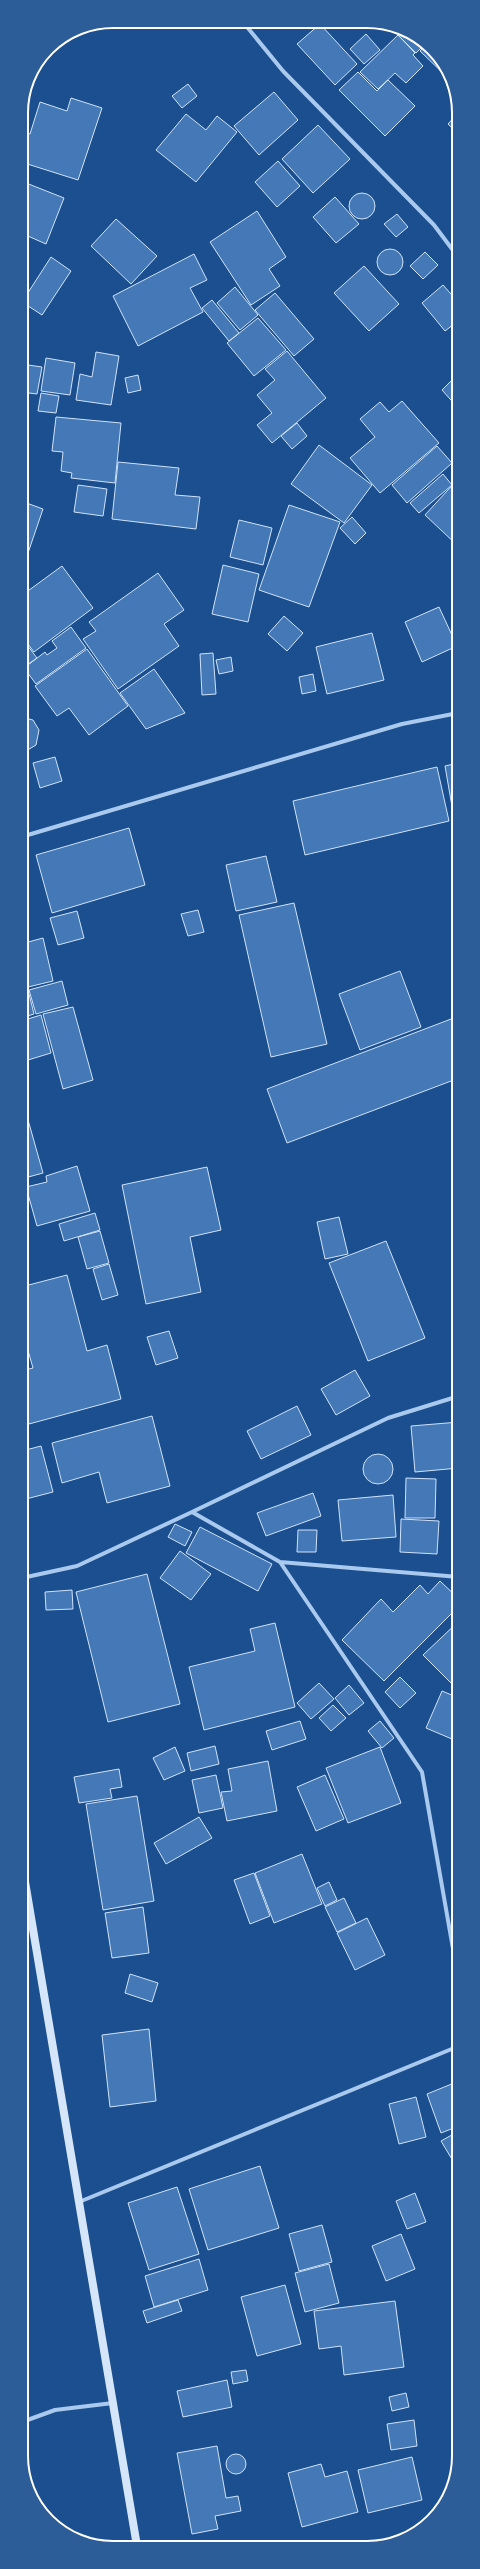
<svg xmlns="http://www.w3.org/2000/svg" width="480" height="2569" font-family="'PT Sans',sans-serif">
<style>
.building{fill:#4478b7;stroke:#cfe3fa}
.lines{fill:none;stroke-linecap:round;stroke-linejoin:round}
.minor{stroke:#a9c9ee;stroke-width:4}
.secondary{stroke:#d6e6fa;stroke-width:8}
.rim{fill:none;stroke:#fff;stroke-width:2}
</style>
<rect width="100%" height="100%" fill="#1b4f8f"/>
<path class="building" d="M320,24L357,64L335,85L297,44Z
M401,32L424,45L416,53L398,35Z
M366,34L380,50L364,64L350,49Z
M398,35L415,53L413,55L423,66L406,83L395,73L378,89L360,72Z
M425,46L436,52L448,78L420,51Z
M358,72L377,91L388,80L415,106L385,136L339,90Z
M188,84L197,96L182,108L172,96Z
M274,92L298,120L259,155L234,126Z
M71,98L102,108L78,180L21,162V131L30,134L40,102L67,111Z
M458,113V134L448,124Z
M186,114L206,130L217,116L237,132L196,182L156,150Z
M318,125L350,159L313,193L282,159Z
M278,161L300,186L277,207L255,182Z
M21,181L64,198L46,244L21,233Z
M349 206a13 13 0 1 1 26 0a13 13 0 1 1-26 0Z
M335,197L359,224L336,243L313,217Z
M257,211L286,257L269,269L280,286L251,305L210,242Z
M397,214L408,227L396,237L384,224Z
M116,219L157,256L131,284L91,246Z
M377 262a13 13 0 1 1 26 0a13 13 0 1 1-26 0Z
M425,252L438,265L423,279L410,266Z
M194,254L207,280L190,288L203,312L138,346L113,296Z
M51,257L71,271L42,315L22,302Z
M364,266L399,304L369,331L334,293Z
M443,285L458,302V321L445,331L422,303Z
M235,287L258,315L240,330L217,303Z
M275,293L314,339L294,356L255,310Z
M212,300L239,333L229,341L202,308Z
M258,318L286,350L254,376L227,343Z
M287,351L326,398L272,443L257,425L272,413L257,395L275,380L265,369Z
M96,352L119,356L111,405L76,400L80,374L92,377Z
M46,358L75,363L70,395L41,391Z
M21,364L42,367L37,394L21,392Z
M458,374V408L442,390Z
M138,375L141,390L128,393L125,378Z
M41,393L59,396L56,413L38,411Z
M402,401L439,443L380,493L350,458L375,437L360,419L380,402L389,412Z
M56,417L121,423L115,483L71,478L72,473L61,471L63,452L52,451Z
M297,423L307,436L292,449L281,436Z
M319,445L372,485L344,523L291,484Z
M437,446L452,463L407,503L392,485Z
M118,462L179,468L175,495L200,497L196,529L112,519Z
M443,474L452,485L419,513L410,503Z
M458,479V546L425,515Z
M78,485L107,489L103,516L74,512Z
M21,501L43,509L28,553L21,550Z
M289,505L340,522L309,607L259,590Z
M352,517L366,533L355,544L340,528Z
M239,520L272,528L263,565L230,557Z
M223,565L259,574L248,622L212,614Z
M62,566L93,608L34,652L21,635V596Z
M158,573L184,610L164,624L179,646L118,689L83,639L96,631L89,622Z
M21,586L25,592L21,594Z
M439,607L457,646L422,662L405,622Z
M284,616L303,633L287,651L268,634Z
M71,627L86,648L36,684L24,668L45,652L47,655L57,648L52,641Z
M372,633L384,680L327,694L316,647Z
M21,637L37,658L21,669Z
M87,649L128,706L89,735L69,708L57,716L35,686Z
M213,653L216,694L202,695L200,654Z
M231,657L233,671L219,674L216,660Z
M154,669L185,713L146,729L120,693Z
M313,674L316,691L302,694L299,677Z
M21,717L33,720L39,730L36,745L26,751H21Z
M55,757L62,781L40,788L33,763Z
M458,763V841L445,766Z
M437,767L449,821L305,855L293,801Z
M129,828L145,885L52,913L36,855Z
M266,856L277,902L236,911L226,865Z
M294,903L327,1044L271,1057L239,915Z
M198,910L204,932L188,936L181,914Z
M77,911L84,938L58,945L50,918Z
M43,938L53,981L28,987L21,961V944Z
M400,971L421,1027L360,1050L339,994Z
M21,975L25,988L21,989Z
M62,981L68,1005L36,1014L29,990Z
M28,990L34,1014L21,1018V992Z
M73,1007L93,1080L63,1089L43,1014Z
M41,1015L51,1053L28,1060L21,1035V1021Z
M459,1016V1078L287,1143L267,1089Z
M21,1095L43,1173L21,1179Z
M77,1166L90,1211L37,1226L26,1187L47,1182L46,1176Z
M207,1167L221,1230L190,1237L201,1292L146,1304L122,1185Z
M95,1213L100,1230L64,1241L59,1224Z
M339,1217L348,1254L325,1259L317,1222Z
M100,1231L109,1263L87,1269L78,1237Z
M386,1241L425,1338L368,1361L329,1263Z
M109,1264L118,1295L102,1300L93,1269Z
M67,1275L87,1351L107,1345L121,1399L29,1424L21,1394V1371L33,1368L21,1326V1287Z
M169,1331L178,1358L156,1365L147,1337Z
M355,1370L370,1396L336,1415L321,1389Z
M297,1406L311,1435L261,1459L247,1431Z
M152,1416L170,1486L107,1503L99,1472L62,1483L52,1443Z
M459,1422V1468L415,1472L411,1426Z
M41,1446L53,1492L22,1500V1451Z
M363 1469a15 15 0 1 1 30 0a15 15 0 1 1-30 0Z
M406,1478L436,1479L435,1518H405Z
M459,1489V1507L456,1494Z
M313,1493L321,1516L266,1536L257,1513Z
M393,1495L396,1537L342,1541L338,1500Z
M401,1519L439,1521L437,1554L400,1552Z
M175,1524L192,1532L185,1546L168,1537Z
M200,1527L272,1564L258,1591L186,1553Z
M298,1530H317L316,1552H297Z
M180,1551L211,1574L191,1600L160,1578Z
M147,1574L180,1704L108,1722L76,1592Z
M440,1581L459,1599V1606L384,1681L342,1640L381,1599L393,1612L420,1585L428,1594Z
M72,1590L73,1609L46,1610L45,1592Z
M459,1621V1687L457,1689L423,1655Z
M275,1623L295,1707L204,1730L189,1667L255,1651L250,1629Z
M400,1677L416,1693L400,1708L385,1692Z
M319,1683L334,1699L311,1719L297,1703Z
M349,1685L364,1703L349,1715L335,1698Z
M442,1691L459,1698V1742L426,1728Z
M333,1705L346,1718L331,1731L319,1718Z
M300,1721L306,1739L272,1750L266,1731Z
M380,1721L394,1738L382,1748L368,1731Z
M215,1746L219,1764L191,1771L187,1753Z
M175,1747L185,1771L164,1780L153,1758Z
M380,1747L401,1803L348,1823L326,1768Z
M268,1761L277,1811L227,1821L221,1792L232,1791L228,1769Z
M119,1769L122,1787L110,1789L112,1798L79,1803L74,1777Z
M216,1775L223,1808L199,1813L192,1780Z
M325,1775L344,1819L316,1831L297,1787Z
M137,1796L154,1901L103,1910L86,1804Z
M199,1817L212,1838L166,1864L154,1843Z
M302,1854L322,1904L274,1923L255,1873Z
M254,1873L270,1916L250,1924L234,1880Z
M329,1882L337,1900L325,1906L317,1888Z
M344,1898L356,1923L337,1932L325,1907Z
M143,1907L149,1953L112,1958L105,1913Z
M367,1918L385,1955L355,1970L337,1933Z
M130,1974L158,1983L152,2002L125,1993Z
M149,2029L156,2101L110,2107L102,2035Z
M459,2081V2126L441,2133L427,2094Z
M416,2097L426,2137L399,2144L389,2104Z
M459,2131V2171L441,2141Z
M260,2166L279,2228L208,2250L189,2189Z
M177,2187L199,2254L149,2270L128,2203Z
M415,2193L426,2222L407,2229L396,2201Z
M322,2225L332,2262L299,2271L289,2234Z
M401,2234L415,2269L386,2281L372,2246Z
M199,2259L208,2290L154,2307L145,2276Z
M329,2264L339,2303L305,2312L295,2273Z
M285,2285L301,2344L257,2356L241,2297Z
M178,2300L182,2311L147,2323L143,2311Z
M395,2301L404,2367L344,2375L341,2346L319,2349L314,2311Z
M246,2370L248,2381L233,2384L231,2372Z
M227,2380L232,2407L183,2417L177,2391Z
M406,2393L409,2407L392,2411L389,2397Z
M414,2420L417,2446L391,2450L387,2424Z
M217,2446L226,2498L238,2496L241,2511L215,2516L218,2529L192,2534L177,2453Z
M226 2464a10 10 0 1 1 20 0a10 10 0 1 1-20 0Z
M412,2457L422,2500L368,2513L358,2470Z
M321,2464L325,2477L347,2471L358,2512L302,2527L288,2473Z"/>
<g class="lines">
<path class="minor" d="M243,22L283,71L434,225L458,257
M21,837L402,724L458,713
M192,1512L388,1418L459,1396
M280,1562L459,1577
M22,1578L77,1566L192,1512L280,1562L422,1772L459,1983
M79,2202L459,2046
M22,2422L55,2410L113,2403
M363,2547L396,2542"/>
<path class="secondary" d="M22,1864L137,2546"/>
</g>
<path d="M0 0H480V2569H0ZM113 28H367A85 85 0 0 1 452 113V2456A85 85 0 0 1 367 2541H113A85 85 0 0 1 28 2456V113A85 85 0 0 1 113 28Z" fill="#2d5d98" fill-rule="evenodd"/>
<path class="rim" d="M113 28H367A85 85 0 0 1 452 113V2456A85 85 0 0 1 367 2541H113A85 85 0 0 1 28 2456V113A85 85 0 0 1 113 28Z"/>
</svg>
